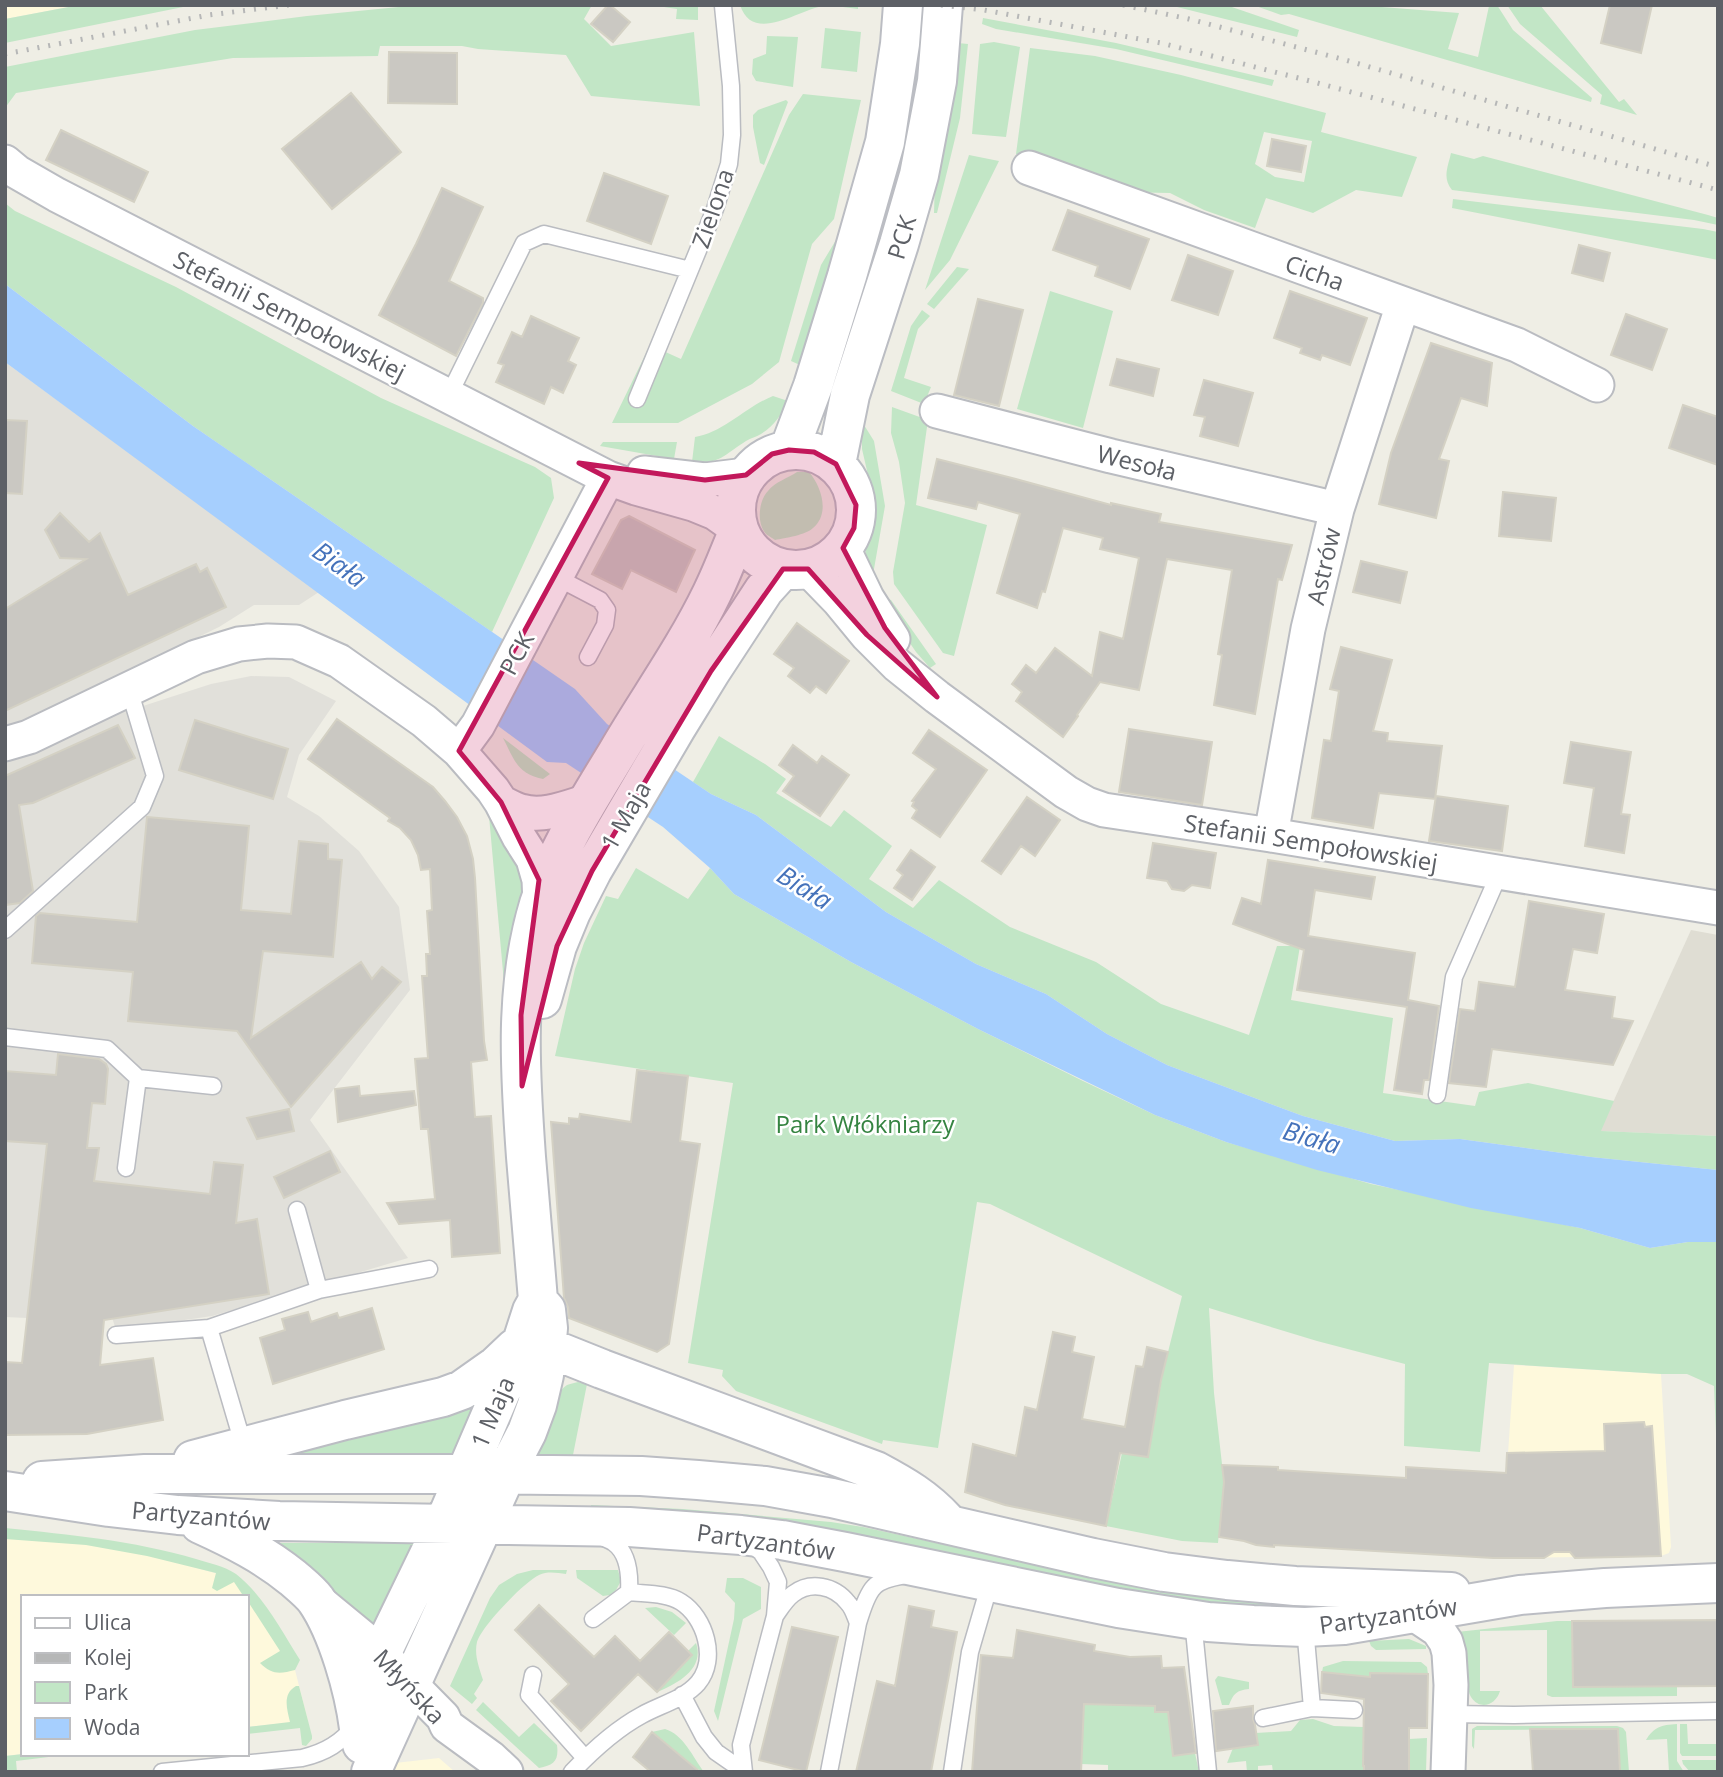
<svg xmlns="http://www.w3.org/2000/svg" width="1723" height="1777" font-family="'Open Sans',sans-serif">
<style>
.commercial{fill:#fef9dc}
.industrial{fill:#e1e0da}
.education{fill:#dfddd3}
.green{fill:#c2e6c6;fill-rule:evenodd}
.water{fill:#a6cffe}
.building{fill:#cac8c2;stroke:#d4d1c4;stroke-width:2}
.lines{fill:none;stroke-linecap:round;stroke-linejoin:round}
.lane-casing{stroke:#babcc1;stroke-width:19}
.street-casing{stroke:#babcc1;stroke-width:37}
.secondary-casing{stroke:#bbbdc3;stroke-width:42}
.lane{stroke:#fff;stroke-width:16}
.street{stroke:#fff;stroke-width:33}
.secondary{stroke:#fff;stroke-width:38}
.rail{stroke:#b6b7b7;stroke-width:5;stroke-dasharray:2 9;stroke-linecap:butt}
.marked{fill:#c2185b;fill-opacity:0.2;stroke:#c2185b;stroke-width:5;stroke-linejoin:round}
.labels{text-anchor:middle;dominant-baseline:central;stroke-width:5;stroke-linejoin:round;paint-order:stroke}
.street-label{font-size:24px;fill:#5d6066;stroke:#fff}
.park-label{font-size:24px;fill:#358441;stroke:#fff}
.water-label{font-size:26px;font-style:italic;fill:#4572ba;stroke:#fff}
</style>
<rect width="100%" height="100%" fill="#efeee5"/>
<path class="commercial" d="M5,5H79L5,19Z
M1514,1365L1661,1374L1671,1547L1669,1553L1661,1556L1501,1558Z
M5,1535L130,1549L236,1579L295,1670L308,1721L247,1727V1597H23V1754L5,1756Z
M439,1758L455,1772H394L395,1763Z"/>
<path class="industrial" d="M5,362L319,592L299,605H254L219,627L5,731Z
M251,676L289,677L336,701L299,755L287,797L319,816L359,851L399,907L410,990L310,1120L408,1258L212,1316L116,1330L100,1279L33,1269L27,1318L5,1317V761L20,757L108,715L143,706L211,684Z"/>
<path class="education" d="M1691,930L1718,935V1136L1600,1131Z"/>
<path class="green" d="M79,5H193L5,43V19Z
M419,5H592L584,19L611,46L694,32L700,106L591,96L566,55L478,49L462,46H380L378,56L233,58L16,93L5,108V67L195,30L307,16Z
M651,5H698V20L676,19L677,9Z
M740,5H858V9C847,8 834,5 824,6C799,9 753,45 740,5Z
M1169,5H1226L1299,30L1297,37Z
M1253,5H1356L1459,13L1448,49L1478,57L1489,6L1497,5L1513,30L1592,98L1591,102L1289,14L1281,15Z
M1507,5H1540L1619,102L1624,99L1637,115L1600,104L1602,95L1520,24Z
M983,18L1116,43L1274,80L1272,86L1116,49L996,29L982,24Z
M825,28L861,32L857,72L821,68Z
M767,36L798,37L793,87L756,81L752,74L753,59L766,54Z
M994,42L1020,47L1006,137L972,134L980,44Z
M958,43L968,44L960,118L937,213H934L935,178Z
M1030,48L1095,56L1181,75L1326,113L1321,132L1417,157L1402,197L1356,190L1313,213L1266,198L1255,228L1204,210L1170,193L1119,192L1016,154ZM1264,132L1312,141L1304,182L1275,177L1255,164Z
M914,54L923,55L901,170L888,217L835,378Z
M803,94L861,100L834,219L812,244L779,362L752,384L678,423H612L650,345L681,359L789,115Z
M786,100L788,102L764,165L760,163L753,127V115L758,110Z
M1451,153L1474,159L1483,156L1708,215L1718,218V225L1694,220L1452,190C1442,178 1448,167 1451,153Z
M969,155L999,161L950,260L925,290Z
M1453,199L1703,229L1718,232V260L1452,208Z
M5,203L15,211L176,287L381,398L535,467L551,478L554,498L492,632L193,426L5,284Z
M836,240L840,241L800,365L791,361L821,265Z
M957,267L969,269L934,309L927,304Z
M1050,291L1113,311L1083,428L1017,409Z
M922,310L930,316L918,329L904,378L931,387L924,404L891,391L911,326Z
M773,396L788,401C782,414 774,426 761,434C756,437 751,438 746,441C725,454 720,465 692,462L695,437C723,433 747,406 773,396Z
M892,407L928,420L916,505L987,525L954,656L943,653L894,584L893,572L905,503L899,462L891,433Z
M864,425L874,441L885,506L874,569L870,572L865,563L866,545L872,522L874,501L862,449V426Z
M603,442H677L674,459L600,446Z
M797,472H809C822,487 830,514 813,528C806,535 785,538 775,540C774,539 767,535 766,534C756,523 759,500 768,491C775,482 788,478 797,472Z
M886,598L891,600L936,664L930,668L916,652L882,602Z
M719,736L765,764L786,779L776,793L831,827L844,810L892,846L869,879L913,908L939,880L1010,927L1096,962L1161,1004L1249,1035L1277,946H1300L1291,1000L1393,1018L1383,1093L1475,1106L1479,1092L1528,1083L1614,1101L1601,1131L1718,1136V1170L1591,1157L1460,1139L1395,1141L1303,1116L1167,1065L1107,1034L1046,994L976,964L886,912L756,815L711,794L693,782Z
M503,738L550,774L543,779C517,774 514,759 503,738Z
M489,816L517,853L526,878L523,897L512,939L504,983Z
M636,868L688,899L710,868L734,894L851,962L978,1029L1083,1081L1155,1115L1226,1142L1371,1184L1580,1228L1650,1248L1688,1242H1718V1481L1714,1386L1687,1374H1661L1489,1363L1480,1452L1404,1446L1405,1364L1317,1341L1209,1308L1214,1393L1224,1482L1218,1543L1182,1541L1106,1526L1122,1453L1148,1457L1163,1372L1182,1296L990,1204L977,1202L938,1448L883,1440L882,1444L736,1391L722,1376L723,1370L688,1363L733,1083L555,1056L575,969L584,943L606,896L618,899Z
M578,1382L587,1384L572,1460H533C540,1442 551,1395 567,1385C570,1384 574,1383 578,1382Z
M477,1403L454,1457L242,1460Z
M591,1505L683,1509L831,1522L863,1527L1037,1565L1329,1605V1609L1223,1607L591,1508Z
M5,1528C72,1535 131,1540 196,1559C209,1563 224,1566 236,1574C264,1596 281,1630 300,1660L295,1670C280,1674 272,1675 260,1663L280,1651L247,1600V1597H244L234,1582L217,1591L212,1588L216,1573L147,1556L86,1545L5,1539Z
M271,1543H415L379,1635Z
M533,1570H567L566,1574C557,1573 548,1571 539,1575C524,1582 481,1627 477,1642C474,1655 479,1667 483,1680L474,1694L477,1698L472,1704L450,1686L490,1598L499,1585L517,1574Z
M576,1570H618L621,1581L616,1590L610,1595L603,1596L577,1578Z
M727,1578H743L761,1587V1609L743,1619L718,1721L714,1711L734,1619L735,1603L725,1592Z
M656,1607L672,1612L686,1623L674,1635L645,1608Z
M1557,1621H1572L1573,1687L1677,1686V1696L1552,1697L1547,1695V1630L1480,1631V1691H1500C1496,1705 1480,1711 1471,1697C1466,1689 1469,1668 1467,1658C1465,1649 1461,1641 1457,1632Z
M1409,1639L1426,1646V1649L1376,1650L1371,1646L1369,1641Z
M696,1643C705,1669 677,1684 657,1692L692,1655L688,1651Z
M1343,1661L1421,1662L1427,1667L1428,1674L1371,1673L1370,1688L1322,1672L1323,1667Z
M1218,1676L1249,1682V1689C1237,1690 1233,1694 1229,1705H1222L1215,1680Z
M296,1686H299L312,1736V1739L306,1746L302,1745L300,1728L247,1734V1727L290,1722C287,1709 282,1694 296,1686Z
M1155,1697L1168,1712L1173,1755L1195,1753L1199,1772H1108V1765L1081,1764L1084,1704L1131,1705Z
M483,1702L519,1737L534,1723L557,1745C559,1761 554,1765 539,1768L476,1710Z
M1313,1719L1334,1726L1363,1727L1364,1772H1273L1272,1765L1258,1766V1772H1247L1246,1761L1227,1763L1233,1748L1258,1745L1256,1733L1291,1731L1300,1720Z
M1677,1724V1761L1684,1772H1669L1667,1739L1646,1740C1654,1727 1661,1725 1677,1724Z
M1680,1724H1687L1688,1744H1718V1756H1682L1680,1753Z
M1477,1726H1617L1623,1728L1626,1732L1629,1772H1620L1617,1729L1475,1730L1474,1749L1472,1746V1729Z
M665,1729C683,1734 693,1757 704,1772L695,1768L652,1732Z
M1427,1738L1426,1772H1409V1739Z
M23,1754H73L16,1761L17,1772H5V1756Z
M1682,1760H1718V1772H1690L1683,1764Z"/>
<path class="water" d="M5,284L193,426L575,689L607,724L711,794L756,815L886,912L976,964L1046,994L1107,1034L1167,1065L1303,1116L1395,1141L1460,1139L1591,1157L1718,1170V1242H1688L1650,1248L1580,1228L1471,1208L1317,1170L1226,1142L1155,1115L978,1029L851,962L734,894L710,868L663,827L566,763L547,762L5,362Z"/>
<path class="building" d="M608,5H610L630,22L613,42L591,24Z
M1610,5H1652L1641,53L1601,43Z
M389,52L457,53V104L388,103Z
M351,93L401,152L332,209L282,149Z
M61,130L148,172L134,202L46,160Z
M1272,139L1306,146L1301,172L1267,166Z
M604,173L668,196L651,244L587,221Z
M442,188L483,207L449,281L483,298V303L456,356L379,315L416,244Z
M1068,210L1149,239L1130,289L1095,276L1098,266L1053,250Z
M1579,245L1610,253L1603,281L1572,273Z
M1188,255L1233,271L1218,315L1172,300Z
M1290,291L1367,318L1350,365L1322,355L1320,360L1300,353L1302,348L1274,338Z
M978,299L1023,310L999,406L954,395Z
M1626,314L1667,329L1652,370L1611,355Z
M531,316L579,338L568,361L576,365L563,393L551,387L544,404L496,382L504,365L498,363L512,332L522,337Z
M1431,343L1492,363L1487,406L1461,398L1439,459L1449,461L1436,518L1379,504L1391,453Z
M1117,359L1159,369L1153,396L1110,385Z
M1204,380L1253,393L1238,446L1200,436L1205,417L1194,415Z
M1683,405L1718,417V465L1669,448Z
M5,420L27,421L22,494L5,493Z
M937,459L1012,478L1111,505V503L1161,514L1159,522L1292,545L1282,580L1278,579L1255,714L1214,705L1222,655L1218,654L1232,570L1167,559L1139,690L1100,682L1077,715L1078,716L1063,737L1016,701L1022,692L1012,684L1026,665L1036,673L1055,648L1092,676L1100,632L1123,639L1139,558L1100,549L1103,538L1063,528L1045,592L1042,591L1037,608L997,593L1020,514L978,502L976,509L928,498Z
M1503,492L1556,498L1551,541L1499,536Z
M60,513L89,542L100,533L128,595L196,564L200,572L207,568L226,607L5,711V609L86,559L60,558L45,530Z
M629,516L695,550L676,592L631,570L622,589L592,574L621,520Z
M1361,561L1407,572L1400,603L1353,592Z
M797,623L849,661L826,693L816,686L810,693L788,676L794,668L774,654Z
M1341,647L1392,660L1373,731L1388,733L1387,741L1442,746L1435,799L1379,793L1373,828L1312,818L1324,740L1331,741L1339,691L1330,689Z
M337,719L433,787L445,801L457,817L467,836L473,859L475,878L484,1041L487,1060L471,1062L475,1117L491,1116L500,1253L452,1257L450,1220L399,1224L387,1203L435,1199L428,1129H421L415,1059L428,1058L422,976H427L426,954H430L427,911L432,910L430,869L421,870L418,855L411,840L400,828L388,821L390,818L308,759Z
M195,720L288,749L273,799L179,770Z
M118,725L135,758L33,803L19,805L33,891L20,903L5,905V776Z
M1129,729L1212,742L1202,805L1119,792Z
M929,730L987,770L940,837L912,818L917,810L912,806L914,802L912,801L936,769L913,753Z
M1571,742L1631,752L1621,814L1630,815L1624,853L1585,846L1594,788L1564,783Z
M793,745L817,763L822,756L849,775L820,816L783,791L794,776L779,765Z
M1436,796L1508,806L1502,851L1429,841Z
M1027,797L1060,820L1035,856L1021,846L1001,874L982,861Z
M147,817L249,826L241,910L291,914L299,841L328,844V859L342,860L333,957L263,951L251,1038L361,962L372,979L382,967L401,982L291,1107L237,1031L128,1021L133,972L32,963L36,916L40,913L137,922Z
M1153,843L1216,853L1210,888L1192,885L1184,891L1172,889L1167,881L1147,878Z
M911,850L935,867L912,900L894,888L903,875L897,870Z
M1268,860L1375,877L1371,899L1315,890L1308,936L1415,953L1408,1000L1439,1006L1429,1080H1424L1422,1094L1394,1090L1407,1007L1297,990L1304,950L1233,924L1242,898L1261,904Z
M1529,901L1604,914L1597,953L1573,949L1565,990L1615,997L1612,1018L1633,1021L1613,1065L1492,1049L1486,1087L1449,1083L1460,1009L1475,1011L1479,982L1515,987Z
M58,1054L99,1059L106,1064L108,1069L105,1104L92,1103L87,1148H99L94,1181L210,1194L214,1162L243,1165L236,1223L257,1219L269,1294L104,1320L100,1365L153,1358L163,1420L87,1434L5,1435V1362L22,1363L47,1144L5,1141V1071L56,1075Z
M637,1070L688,1076L680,1141L700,1144L669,1344L657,1352L569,1318L568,1307L564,1298L551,1122L569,1124V1118L579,1119L580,1114L631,1122Z
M359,1086L360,1096L414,1091L416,1105L338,1122L335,1089Z
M289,1109L294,1131L257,1139L247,1118Z
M330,1151L340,1172L284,1198L274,1177Z
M372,1308L384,1349L273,1384L260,1338L285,1330L282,1319L308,1312L311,1322L337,1313L339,1318Z
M1053,1332L1075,1337L1072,1352L1094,1357L1082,1419L1125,1427L1136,1366L1143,1367L1147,1347L1168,1352L1161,1380L1148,1457L1120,1453L1106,1526L1005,1505L965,1492L973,1444L1016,1456L1025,1407L1037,1410Z
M1644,1422L1645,1427L1652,1426L1661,1556L1575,1558L1570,1552H1554L1544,1558H1493L1274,1545V1547L1256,1545L1244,1541L1219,1537L1224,1482L1222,1465L1278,1467V1470L1406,1478V1467L1506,1473L1507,1453L1605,1451L1604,1424Z
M539,1605L594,1657L615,1636L640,1661L669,1632L692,1655L657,1692L638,1674L581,1731L551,1701L569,1684L515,1630Z
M909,1606L934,1611L931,1627L957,1632L931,1772H856L877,1681L895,1686Z
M1718,1620V1686L1573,1687L1572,1621Z
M792,1627L838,1637L806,1772L759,1760Z
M1017,1630L1095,1645L1094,1651L1130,1657L1161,1656L1162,1668L1184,1667L1196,1753L1173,1756L1168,1712H1155V1706L1084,1704L1081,1772H972L981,1655L1013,1658Z
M1322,1672L1370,1677V1673L1428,1674L1427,1728H1409V1772H1364V1766H1363L1364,1699L1321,1693Z
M1253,1706V1719L1255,1725L1258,1745L1216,1751L1213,1711Z
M1530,1729H1618L1620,1772H1533Z
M652,1732L700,1772H651L633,1757Z"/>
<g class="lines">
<g class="lane-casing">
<path id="lane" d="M448,397L524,243L544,234L690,270
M637,399L715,209L729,164L732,135L731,86L723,6
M556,577L600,600L607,610L605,625L588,657
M5,930L142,807L155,776L129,689
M5,1037L107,1049L138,1078L126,1168
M138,1078L213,1086
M1437,1095L1454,977L1500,872
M297,1210L319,1290
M116,1335L209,1328
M244,1447L209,1328L319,1290L429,1269
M599,1535C603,1538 610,1540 614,1543C629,1554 630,1575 629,1592
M775,1616C780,1609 785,1600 793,1594C810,1581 834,1585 848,1603C853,1608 855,1616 858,1623L829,1772
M1193,1620L1208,1772
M858,1623C861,1613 867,1594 874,1587C881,1579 896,1577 906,1575
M533,1675L529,1695L585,1758
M682,1695L704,1737L716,1752L742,1770
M1312,1708L1354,1710
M1450,1714L1514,1715L1718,1711
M1263,1718L1312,1708L1305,1627
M162,1772L302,1758C327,1752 340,1743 357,1724
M572,1772C593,1750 616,1729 642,1715C660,1705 684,1699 698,1683C718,1659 705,1617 681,1602C667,1593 645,1594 629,1592L593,1619
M744,1772L741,1745L775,1616L778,1582L771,1567L761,1552L751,1544
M952,1772L970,1652L986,1597L989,1583"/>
</g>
<g class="street-casing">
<path id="street" d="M5,162L17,172L57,195L608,478L636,488L693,504L715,513L739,530
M1029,168L1517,345L1597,385
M937,411L1111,456L1337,509
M644,473L705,480L746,475
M843,548L867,598L893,639
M808,569L839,601L867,635L897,665L937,697L1066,792L1087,804L1104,810L1271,835L1718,908
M5,744L29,737L196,657L239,644L268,641L296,642L339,661L424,721L459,751L493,790L501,802L519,837L533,859L539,880L540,903
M459,751L478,725L608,478
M501,802C507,805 514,809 521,811C543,818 568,807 588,801
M1271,835L1308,629L1337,509L1403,304
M317,1600L373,1646L443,1717L447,1726L491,1758L506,1772
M1414,1614L1438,1630L1446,1642L1449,1653L1451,1685L1448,1772"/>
</g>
<g class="secondary-casing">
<path id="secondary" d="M789,450L813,386L847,276L885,142L900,44L903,5
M736 510a60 60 0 1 1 120 0a60 60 0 1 1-120 0Z
M836,464L850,395L899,244L919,175L937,81L943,5
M542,999L557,946L571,912L592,871L676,728L711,671L764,590L783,569
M547,1347L602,1369L876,1471C904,1486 925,1498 946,1521
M193,1460L345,1420L443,1397L462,1390L496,1366L515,1348
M42,1481L145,1474H466L641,1476L698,1480L765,1486L832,1498L1093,1558L1164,1572L1227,1580L1295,1586L1451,1592
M5,1491L109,1507L178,1515L279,1521L629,1527L741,1535L782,1540L845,1552L1118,1608L1208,1622L1253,1625L1305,1627L1344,1625L1520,1595L1605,1588L1718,1583
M200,1524C233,1539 265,1555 293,1578C301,1585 310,1592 316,1600C338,1632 354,1690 359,1728
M362,1744L374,1678L381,1654L444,1524L496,1403L522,1342L532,1311L538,1300C534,1252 530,1205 526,1157C520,1073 514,986 539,904C556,850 588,801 617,753C648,700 685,649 712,593C722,573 730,551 739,530
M371,1772L514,1457L527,1432L537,1405L544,1375L548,1328L546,1310L539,1302"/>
</g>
<use href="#lane" class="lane"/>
<use href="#street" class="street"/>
<use href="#secondary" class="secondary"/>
<path class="rail" d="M941,5L984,10L1161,43L1310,81L1718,190
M1123,5L1189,19L1342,59L1718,167
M5,54L209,15L289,5"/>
</g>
<path class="marked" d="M789,450L814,452L836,464L856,505L854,528L843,548L885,628L937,697L867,635L808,569H783L711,671L592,871L557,946L522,1086L521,1015L539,880L501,802L459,751L608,478L579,463L705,480L746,475L772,454Z"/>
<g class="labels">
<g class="street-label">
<text transform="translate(712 208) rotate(-71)">Zielona</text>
<text transform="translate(901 237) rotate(-73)">PCK</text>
<text transform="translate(1315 272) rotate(20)">Cicha</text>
<text transform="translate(290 315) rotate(27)">Stefanii Sempołowskiej</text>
<text transform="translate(1137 462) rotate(14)">Wesoła</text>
<text transform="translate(1323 566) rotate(-77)">Astrów</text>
<text transform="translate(516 653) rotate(-62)">PCK</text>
<text transform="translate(625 815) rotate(-60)">1 Maja</text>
<text transform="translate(1311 842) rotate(9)">Stefanii Sempołowskiej</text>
<text transform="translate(492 1412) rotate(-67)">1 Maja</text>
<text transform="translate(201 1515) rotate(5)">Partyzantów</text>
<text transform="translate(766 1541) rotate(8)">Partyzantów</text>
<text transform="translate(1388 1615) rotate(-8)">Partyzantów</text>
<text transform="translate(410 1686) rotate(47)">Młyńska</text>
</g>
<g class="park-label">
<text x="865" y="1123">Park Włókniarzy</text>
</g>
<g class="water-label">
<text transform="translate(340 564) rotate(36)">Biała</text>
<text transform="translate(805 887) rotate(32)">Biała</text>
<text transform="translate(1312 1137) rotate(16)">Biała</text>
</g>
</g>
<rect width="1723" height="1777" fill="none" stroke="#5d6066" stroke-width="14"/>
<rect x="21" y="1595" width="228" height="161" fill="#ffffff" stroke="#bebfc2" stroke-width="2"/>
<rect x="35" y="1618" width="35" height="10" fill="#ffffff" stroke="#bebfc2" stroke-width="2"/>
<text x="84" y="1630" font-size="21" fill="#5d6066">Ulica</text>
<rect x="35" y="1653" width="35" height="10" fill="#b6b7b7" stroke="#bebfc2" stroke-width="2"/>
<text x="84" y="1665" font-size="21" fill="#5d6066">Kolej</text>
<rect x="35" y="1682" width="35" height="21" fill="#c2e6c6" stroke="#bebfc2" stroke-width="2"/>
<text x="84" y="1700" font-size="21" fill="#5d6066">Park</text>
<rect x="35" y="1718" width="35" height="21" fill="#a6cffe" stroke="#bebfc2" stroke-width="2"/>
<text x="84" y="1735" font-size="21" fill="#5d6066">Woda</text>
</svg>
